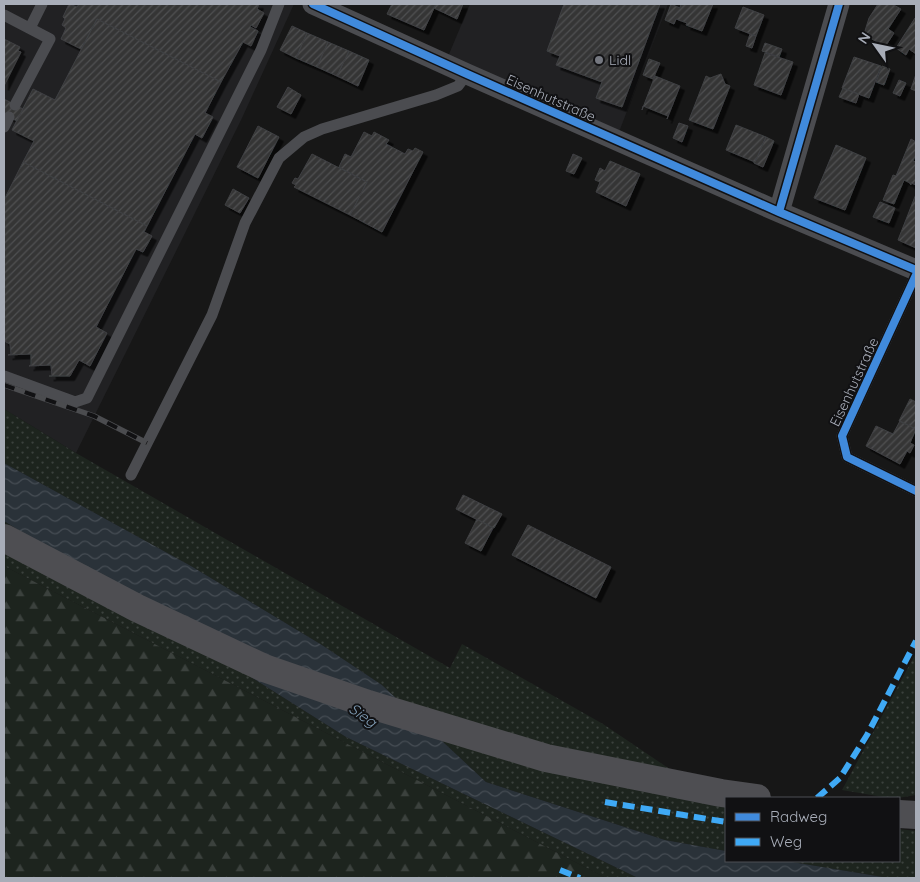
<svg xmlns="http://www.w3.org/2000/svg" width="920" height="882" font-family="Quicksand,sans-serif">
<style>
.built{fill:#212123}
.grass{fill:url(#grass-dots)}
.forest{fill:url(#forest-firs)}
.water{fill:url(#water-waves)}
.building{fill:url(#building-hatch);stroke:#3f4043;filter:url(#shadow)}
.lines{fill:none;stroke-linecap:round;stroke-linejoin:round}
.service{stroke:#4b4c50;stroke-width:11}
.minor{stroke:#4b4c50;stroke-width:21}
.trunk{stroke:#4e4e52;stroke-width:28}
.rail-casing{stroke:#4b4c4f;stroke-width:5.5}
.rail{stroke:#111113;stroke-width:4;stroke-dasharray:11;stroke-linecap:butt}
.quiet{stroke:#3fa9f5;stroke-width:6;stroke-dasharray:12 6;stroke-linecap:butt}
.cycleway-casing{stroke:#111113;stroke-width:11}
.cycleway{stroke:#408adc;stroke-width:8}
.poi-dot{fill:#757880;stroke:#111113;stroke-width:2}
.labels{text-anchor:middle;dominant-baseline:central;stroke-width:4;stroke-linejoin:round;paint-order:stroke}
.poi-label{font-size:14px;fill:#a8adb8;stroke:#111113;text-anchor:start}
.street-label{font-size:14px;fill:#a8adb8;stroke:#111113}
.water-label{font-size:15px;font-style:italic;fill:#7f9bb3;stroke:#111113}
</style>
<defs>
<pattern id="grass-dots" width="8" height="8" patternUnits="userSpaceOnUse" patternTransform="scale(1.25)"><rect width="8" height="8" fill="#1d241e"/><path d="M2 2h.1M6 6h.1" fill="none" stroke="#3b413d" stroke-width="1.8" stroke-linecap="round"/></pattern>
<pattern id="forest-firs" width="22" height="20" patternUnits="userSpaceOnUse" patternTransform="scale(1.25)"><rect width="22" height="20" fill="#1d241e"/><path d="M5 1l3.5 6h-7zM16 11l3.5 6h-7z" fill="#3b413d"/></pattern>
<pattern id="water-waves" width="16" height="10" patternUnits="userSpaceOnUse" patternTransform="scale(1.25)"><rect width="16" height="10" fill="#2a3239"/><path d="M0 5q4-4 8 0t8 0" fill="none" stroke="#464d54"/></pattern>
<pattern id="building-hatch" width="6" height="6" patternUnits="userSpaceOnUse" patternTransform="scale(1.25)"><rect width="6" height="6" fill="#353536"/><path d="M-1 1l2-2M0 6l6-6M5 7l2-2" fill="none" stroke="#4f5051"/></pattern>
<filter id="shadow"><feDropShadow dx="4.5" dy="4.5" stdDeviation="0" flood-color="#0009"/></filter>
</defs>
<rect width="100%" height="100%" fill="#171717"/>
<path class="built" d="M4,4H294L242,118L76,453L4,409Z
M470,4H668L619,132L447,59Z"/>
<path class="grass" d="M4,409L76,453L450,668L462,644L603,724L726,807V851L665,840L486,782L382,685L322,645L191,566L4,463Z
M4,521L346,737L638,878H606L4,566Z
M916,653V795L898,798H889L842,790Z
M899,829L916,831V878H889L786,861H899Z"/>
<path class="forest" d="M4,566L606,878H4Z"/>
<path class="water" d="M4,463L191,566L322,645L382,685L486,782L665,840L726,851V861H786L889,878H638L346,737L4,521Z"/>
<path class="building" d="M69,4L77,7L79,4H259L257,9L264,13L256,28L251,25L250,27L258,31L251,46L243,42L221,82L97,19L81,49L61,39L66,28L62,25L65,19L63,17Z
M392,4H436L424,30L387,14Z
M436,4H463L457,19L434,8Z
M564,4H660L622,107L596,98L602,82L556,65L560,56L547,51Z
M671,4L680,8L681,4H713L702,31L686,25L687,23L676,19L674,24L665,20Z
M878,4H892L901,9L888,29L894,33L885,47L864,34L869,18Z
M743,7L764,15L756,36L735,28Z
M915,18L916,19V54L909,49L906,55L896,48Z
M97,19L221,82L205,113L213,117L202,138L195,134L147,226L23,162L34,141L12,130L33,89L55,100Z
M292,26L307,33L296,58L280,50Z
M307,33L328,42L317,67L296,58Z
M750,34L756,36L752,48L746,46Z
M4,39L20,47L18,51L21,52L4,86Z
M328,42L349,51L337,76L317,67Z
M765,43L782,49L779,57L762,51Z
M349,51L369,60L358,86L337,76Z
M765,53L793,62L781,95L754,85Z
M854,57L881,66L869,98L842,88Z
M649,59L660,63L653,79L643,75Z
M882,66L890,69L884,85L876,82Z
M721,74L725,84L730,86L713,129L689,120L706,76L710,78Z
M916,74V91L911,89Z
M655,76L680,86L667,119L668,116L643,106L642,110Z
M899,80L906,83L900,96L893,93Z
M288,87L301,95L291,114L277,107Z
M843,88L859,94L856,103L839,97Z
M4,99L23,109L17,121L4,114Z
M679,123L688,126L682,142L673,138Z
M736,125L766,137L755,162L726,150Z
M258,126L279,137L258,178L237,167Z
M364,132L372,136L374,132L389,140L386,144L405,154L408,149L413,151L415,148L423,152L382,232L350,215L367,182L339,167L345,154L351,157Z
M766,137L774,141L763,167L754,163V162H755Z
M911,139L916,142V154L913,161L916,162V185L911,183V185L910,184V183L904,180L894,204L883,200L893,175L896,176Z
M836,145L866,158L845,210L814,198Z
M312,154L367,182L350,215L294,187L296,185L292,183L295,178L298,179Z
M573,154L582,158L574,174L566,171Z
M610,161L640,174L626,206L596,192L600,182L595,180L600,168L605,171Z
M23,162L147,226L144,232L152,236L143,252L136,249L96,327L107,333L90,366L79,360L70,376H49H52L51,365L29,366L31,365V354L8,355L11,354L10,344L4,341V200Z
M233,189L249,198L240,213L225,205Z
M916,194V248L898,240Z
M880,202L895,208L889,223L873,217Z
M910,399L916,402V429L899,421Z
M900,421L916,429L910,443L914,445L910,453L907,451L900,464L866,446L876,426L893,434Z
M463,495L502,514L494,528L456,509Z
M477,519L493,528L481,551L465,543Z
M528,525L611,567L596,598L512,555Z"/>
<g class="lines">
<path class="service" d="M4,15L50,39L15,105
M30,28L42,4
M4,127L9,117
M916,275L842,436L847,457L916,491
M4,376L75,402L87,398L261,50L279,4
M131,475L212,315L245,223L279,158L304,137L322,129L436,95L458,86L467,74"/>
<path class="minor" d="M313,4L467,74L779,212L916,270
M779,212L839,4"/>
<path class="trunk" d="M4,538L137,608L264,668L368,704L546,758L721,793L757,798
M899,814L916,815"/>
<g class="rail-casing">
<path id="rail" d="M4,385L94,416L147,443"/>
</g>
<use href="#rail" class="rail"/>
<path class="quiet" d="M817,798L840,778L867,735L916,641
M605,802L726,822
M560,870L580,878"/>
<g class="cycleway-casing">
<path id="cycleway" d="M313,4L467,74L779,212L916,270
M779,212L839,4
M916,275L842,436L847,457L916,491"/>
</g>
<use href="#cycleway" class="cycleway"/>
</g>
<circle class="poi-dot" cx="599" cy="60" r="5"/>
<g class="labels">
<g class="poi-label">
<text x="609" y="60">Lidl</text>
</g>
<g class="street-label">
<text transform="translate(551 98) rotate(24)">Eisenhutstraße</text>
<text transform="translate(854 382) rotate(-65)">Eisenhutstraße</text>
</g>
<g class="water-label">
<text transform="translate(363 715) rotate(35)">Sieg</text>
</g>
</g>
<rect width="920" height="882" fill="none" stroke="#a8adb8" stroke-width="10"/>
<rect x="725" y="797" width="175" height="65" fill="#111113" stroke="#4d4f55"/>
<rect x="735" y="813" width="25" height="8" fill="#408adc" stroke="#4d4f55"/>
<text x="770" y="822" font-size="15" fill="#a8adb8">Radweg</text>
<rect x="735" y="838" width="25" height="8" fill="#3fa9f5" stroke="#4d4f55"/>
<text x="770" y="847" font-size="15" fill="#a8adb8">Weg</text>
<g transform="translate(875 45) rotate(303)" stroke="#111113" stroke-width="4" paint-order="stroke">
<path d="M0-4L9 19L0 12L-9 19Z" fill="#a8adb8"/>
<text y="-8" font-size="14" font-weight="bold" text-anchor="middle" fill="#a8adb8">N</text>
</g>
</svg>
